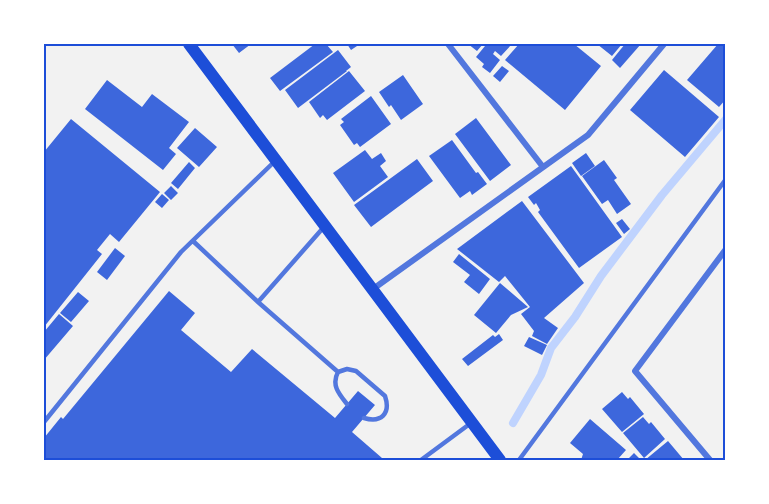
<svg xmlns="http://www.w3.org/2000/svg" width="769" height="504" font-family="Rubik,sans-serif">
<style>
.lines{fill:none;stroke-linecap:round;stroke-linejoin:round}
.stream{stroke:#bfd3fe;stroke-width:8}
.building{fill:#3d67dc}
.service{stroke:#5277de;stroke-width:4.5}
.minor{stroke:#5277de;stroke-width:6}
.secondary{stroke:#1d4ed8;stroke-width:12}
.neatline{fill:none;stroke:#1d4ed8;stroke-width:2}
</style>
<rect width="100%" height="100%" fill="#f2f2f2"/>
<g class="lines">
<path class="stream" d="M513,423L541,375L551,348L575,317L601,276L662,195L726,119"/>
</g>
<path class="building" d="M232,44H251L239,53Z
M315,44H326L333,52L280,91L270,78Z
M347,44H360L351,50Z
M468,44H512L501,56L495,51L493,54L500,60L490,73L482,67L484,64L476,57L485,46L483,44L477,51Z
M519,44H574L601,66L565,110L505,60Z
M597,44H622L612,56Z
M625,44H641L620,68L612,60Z
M718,44H726V99L719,107L687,80Z
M338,50L351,67L346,71H347L298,108L285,90Z
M502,66L509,71L500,82L493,76Z
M664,70L719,117L685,157L630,110Z
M349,71L365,91L327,120L323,115L320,118L309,102Z
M403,75L423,104L401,120L391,105L389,107L379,92Z
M107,80L142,107L152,94L189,122L169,148L176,154L163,170L85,109Z
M371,96L391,124L360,147L357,143L354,145L340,125L344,122L341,119Z
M476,118L511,165L490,181L455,134Z
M71,119L160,192L119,242L110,234L97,250L102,254L44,327V152Z
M195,128L217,147L199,167L177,148Z
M452,140L476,173L478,172L487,184L472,195L470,191L460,198L429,156Z
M365,150L372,159L381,153L386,161L380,166L388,177L354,202L333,173Z
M586,153L595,166L581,176L572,163Z
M417,159L433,181L371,227L354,205Z
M604,160L617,178L614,180L631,204L617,214L608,200L602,204L582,176Z
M189,162L195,168L178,189L171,183Z
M571,166L622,237L579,268L538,212L540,210L536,203L534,205L528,197Z
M171,186L178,193L171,200L164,193Z
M162,194L169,200L162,208L155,202Z
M522,201L584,283L544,318L558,328L547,344L532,336L534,331L521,314L530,307L505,276L499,282L457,249Z
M622,219L630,229L624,234L616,223Z
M115,248L125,256L107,280L97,272Z
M459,254L490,279L479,294L464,282L470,275L453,262Z
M500,283L528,307L511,315L496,333L474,315Z
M169,291L195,313L181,330L231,372L252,349L335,418L358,391L375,405L352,432L382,458L380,460H44V438L61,417L63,419Z
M78,292L89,301L71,322L60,313Z
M59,314L73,326L44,360V332Z
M499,334L503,340L468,366L462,359L493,335L495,337Z
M529,337L547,345L542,355L524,346Z
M622,392L628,399L630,397L644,414L622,432L602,409Z
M643,417L649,424L651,422L665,439L644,458L623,433Z
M590,419L626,450L617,460H581L583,454L570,443Z
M668,441L684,460H645Z
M634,453L641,460H627Z"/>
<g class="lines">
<path class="service" d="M193,241L258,302L338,372L347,369L356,371L385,396C391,414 381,423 364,418
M258,302L323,228
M338,372C331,385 339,394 347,404
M44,422L181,252L274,162
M421,460L471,423
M519,460L726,179"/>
<path class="minor" d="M448,44L543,167
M373,289L588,135L664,44
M710,460L635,371L726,249"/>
<path class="secondary" d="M189,44L500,460"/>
</g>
<rect width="769" height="504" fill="none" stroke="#ffffff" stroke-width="90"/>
<rect x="45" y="45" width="679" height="414" class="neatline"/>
</svg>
